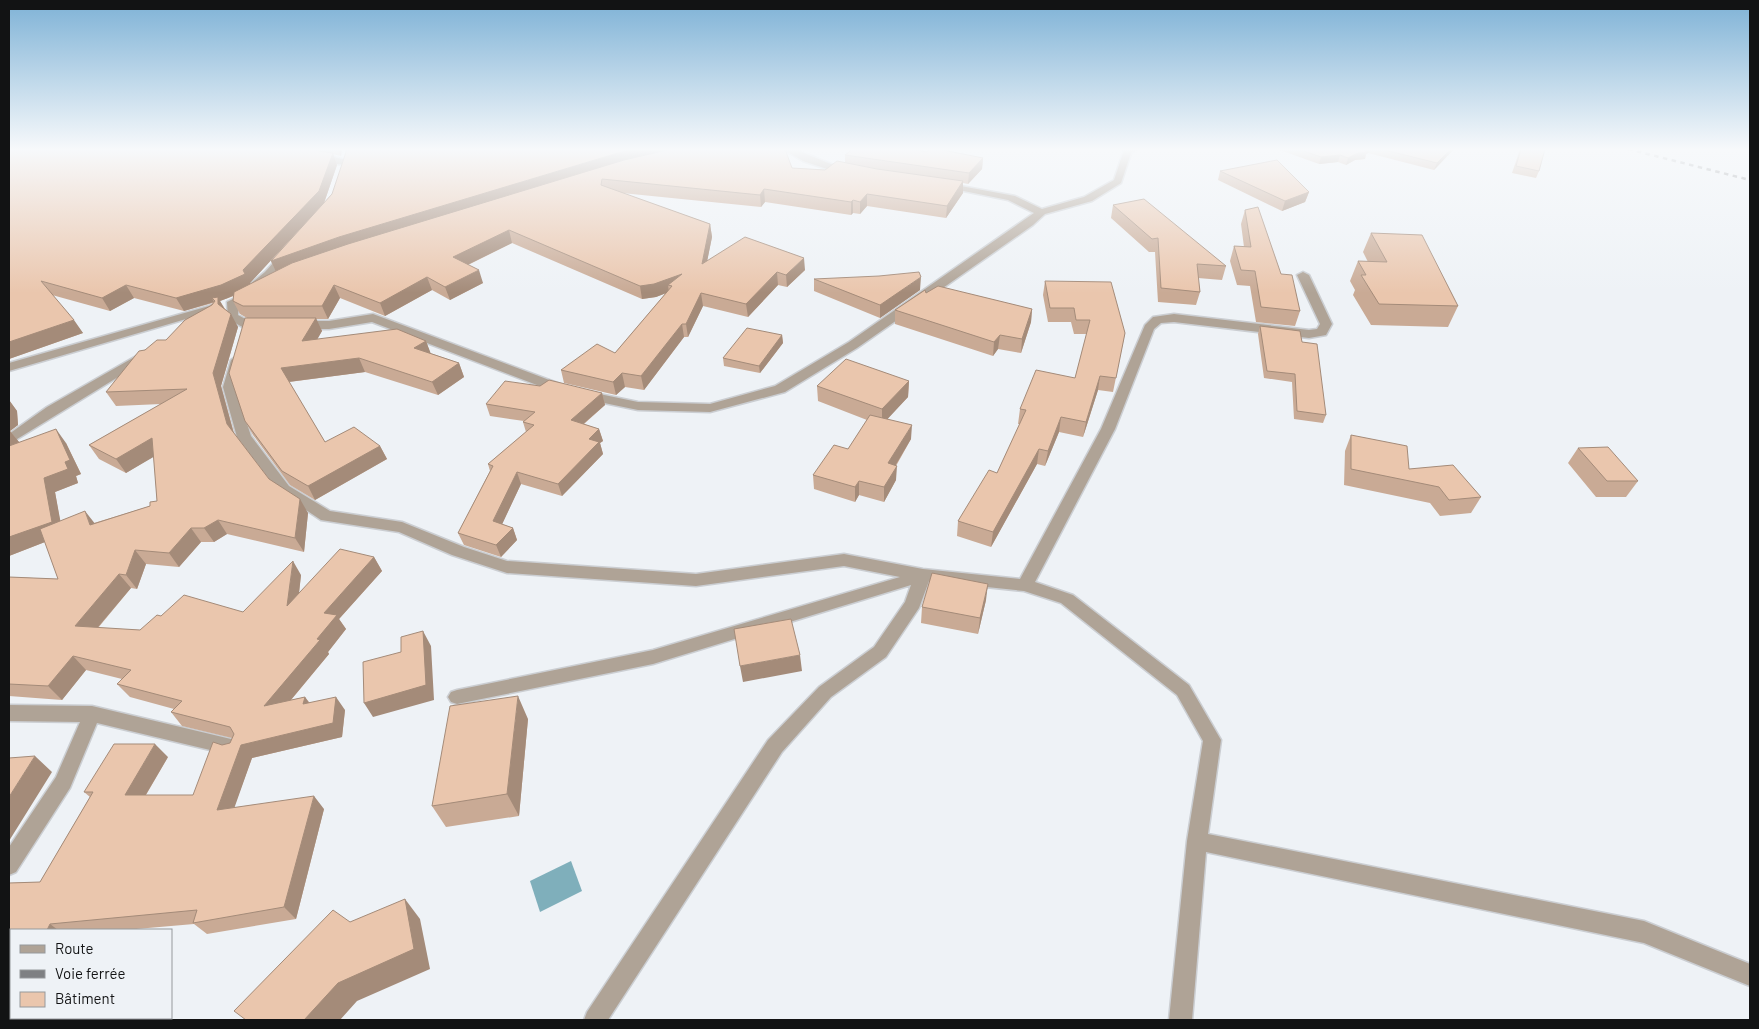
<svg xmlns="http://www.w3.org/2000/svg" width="1759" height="1029" font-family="Barlow,sans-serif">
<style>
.water{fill:#7fafbb}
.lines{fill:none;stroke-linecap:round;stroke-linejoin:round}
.minor-casing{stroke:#cbced2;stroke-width:3}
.minor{fill:#afa396;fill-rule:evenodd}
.rail{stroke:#7e8083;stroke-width:2.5;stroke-dasharray:4.5 4.5;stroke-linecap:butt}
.wall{fill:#c9aa95;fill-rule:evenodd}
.shaded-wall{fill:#a48b79}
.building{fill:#eac6ad;stroke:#a48b79}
</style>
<rect width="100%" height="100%" fill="#eef2f6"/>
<path class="water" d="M571,861L582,891L540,912L530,881Z"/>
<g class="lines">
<g class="minor-casing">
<path id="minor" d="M308,149H319L330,156L350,161C338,170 317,158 308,149Z
M783,149H794L853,173L848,176L803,161Z
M1136,149L1131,153L1121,183L1092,201L1045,214L1033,225L857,348L785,392L710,412L638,410L580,398L578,395L585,391L638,402L710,404L775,386L849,342L1034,213L1008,200L939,186V182L1015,196L1042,209L1084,197L1114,180L1124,150Z
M287,251L292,254C285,264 262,293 249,289V285L265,272L283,252Z
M1303,272L1309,275L1332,324L1326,335L1309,338L1174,322L1161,323L1154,329L1115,429L1035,582L1073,595L1189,685L1221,740L1208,834L1644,921L1750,964V986L1644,943L1206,852L1192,1020H1169L1187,841L1203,741L1177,695L1061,603L1024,591L929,581L919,608L886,657L831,697L782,752L608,1020H584L587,1012L768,740L819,687L874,647L905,602L911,585L653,664L457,704L451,702L448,697L451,692L457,690L653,650L900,577L844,566L696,586L507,573L452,555L399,532L321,520L279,492L237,437L223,387L231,360L237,356L241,357L243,360L235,387L251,436L289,486L330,511L402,522L464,547L507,561L696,574L844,554L923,569L1020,579L1101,429L1145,325L1153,317L1174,314L1309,330L1317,329L1320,324L1297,275Z
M233,299L239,302L238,315L249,321L268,322L270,325L268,328L246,329L228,319L227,302Z
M216,304L222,307L220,309L9,371V363Z
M373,314L568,387L569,390L568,393H558L372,322L329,329H300L294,325L300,321H329Z
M145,351L149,352L151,355L149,358L9,444V434L47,407Z
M9,705L92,706L231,739L238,741L240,747L238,753L231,755L97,723L70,788L16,872L9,875V847L56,777L80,722L9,721Z"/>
</g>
<use href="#minor" class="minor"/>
<path class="rail" d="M1628,149L1750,180"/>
</g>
<path class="wall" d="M9,149H342L341,156L333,154L337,165L324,203L332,194L792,168L825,170L845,163V155L926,152L983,158L982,169L968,184L963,183V193L946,218L867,206L860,214L853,213L851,215L765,202L761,207L622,193L710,224L712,237L707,261L805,270L787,287L778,285L748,317L703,306L688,337H684L644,390L625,387L616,395L564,383L561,370L615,353L666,293L656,297L642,299L512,243L468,265L483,283L450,300L432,290L385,316L340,298L328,319H316L322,331L317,339L426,341L430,353L459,363L464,377L438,395L365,372L289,382L325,442L380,446L387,459L315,500L290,485L253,435L245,421L247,318L240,314L233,301L234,296L228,298L220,301L225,309L238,327L221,386L234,433L269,479L308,513L304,552L227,534L214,542H201L179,567L146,564L137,589L131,588L98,628L140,630L161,616L243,612L301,575L299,593L374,557L382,571L339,619L346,629L328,652L329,654L291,700L305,697L309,702L345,710L342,737L252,758L234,807L324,809L296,919L207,934L194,924L125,930H11V1000L9,1005V883L40,882L90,797L84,792L168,757L146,795H193L222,745L230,743L232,738L182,726L171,712L174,709L130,697L117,684L122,679L86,670L62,700L9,696V577L58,579L45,542L9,556V400L17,411L18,425L10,431L19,442L66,443L81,474L76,476L78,483L55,492L60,521L94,523L150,506L157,501L154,456L126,473L99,459L89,445L161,404L116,406L106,392L145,350L166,340L213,303L184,311L134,298L110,311L52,295L83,333L9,359ZM319,208L271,261L276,271L250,284V283Z
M1277,149H1454L1434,170L1368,153L1366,154L1365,159L1355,160L1346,165L1338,162L1319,164Z
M1520,149H1545L1539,171L1536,178L1512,173Z
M1220,171L1309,192L1305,202L1282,211L1218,180Z
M1113,205L1226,266L1222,280L1198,278L1200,292L1196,305L1158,302L1155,252H1149L1111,218Z
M1245,210L1281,274L1300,311L1295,326L1256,322L1250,286L1237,285L1230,261L1234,246L1244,247L1241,224Z
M1371,233L1458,306L1448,327L1371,325L1353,295L1355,290L1350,281L1358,261L1368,262L1363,252Z
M814,279L920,290L880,318L814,291Z
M1045,281L1125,333L1113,392L1098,390L1083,437L1059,432L1045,466L1037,464L991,547L957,536L958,521L997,473L1020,424H1018L1020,409L1075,378L1087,334H1074L1071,322H1048L1043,295Z
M926,293L1032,309L1031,322L1021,353L998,349L993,356L895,324V310Z
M1260,326L1302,342L1326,415L1323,423L1294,419L1292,382L1264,378L1258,334Z
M782,335L783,343L760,373L724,366L723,358Z
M909,381L908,397L887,419L911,439L896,466V480L884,502L859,495L855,502L814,489L813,475L848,449L867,420L818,401L817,386Z
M540,386L602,393L605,405L584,424L599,429L603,441L600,443L603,454L562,496L521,484L502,524L513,528L517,540L501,557L464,545L458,533L490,471L488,464L526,432L523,422L524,421L490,416L486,404Z
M1351,435L1409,469L1481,497L1471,513L1440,516L1430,503L1344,485L1345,451Z
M1578,448L1638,481L1626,497H1596L1568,463Z
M986,600L978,634L921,623L922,607Z
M528,719L519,816L446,827L432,806Z"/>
<path class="shaded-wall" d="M338,149H342L341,156Z
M634,149H688L277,274L271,261L339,237L618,153Z
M1365,149H1370L1368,153L1366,154L1365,159L1355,160L1346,165L1348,158Z
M1451,149H1454L1434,170L1437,163Z
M333,153L337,165L324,203L250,283L251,287L228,298L220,301L225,310L218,304L212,298L214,302L184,311L176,298L243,270Z
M1340,155L1338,162L1319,164L1321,157Z
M983,158L982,169L968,184L969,173Z
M963,181V193L946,218L947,206Z
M764,189L765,202L761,207L760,195Z
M1309,192L1305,202L1282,211L1285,201Z
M867,194V206L860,214V202Z
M853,200V213L851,215V202Z
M710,224L712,237L704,277L702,264Z
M509,230L512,243L457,270L453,257Z
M804,258L805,270L787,287L786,275Z
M479,270L483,283L450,300L445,287Z
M777,272L778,285L748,317L746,304Z
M682,274L672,286L668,285L669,292L656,297L642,299L640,286Z
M427,277L432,290L385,316L380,303Z
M921,277L920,290L880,318V305Z
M126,285L134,298L110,311L102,298Z
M334,285L340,298L328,319L322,306Z
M701,293L703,306L688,337L686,324Z
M1032,309L1031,322L1021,353L1022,339Z
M231,314L238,327L221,386L235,438L227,424L213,373Z
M316,318L322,331L309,354L302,341Z
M74,320L83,333L9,359V342Z
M682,324L684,337L644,390L641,376Z
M782,335L783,343L760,373L759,366Z
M1000,335L998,349L993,356L994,342Z
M426,341L431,354L414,348Z
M359,358L365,372L288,382L281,368Z
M459,363L464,377L438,395L432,382Z
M622,373L625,387L616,395L613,382Z
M1100,376L1098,390L1083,437L1086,422Z
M909,381L908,397L882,425V409Z
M602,393L605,405L574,432L571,420Z
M9,400L17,411L18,425L10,431L19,442L9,446Z
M1061,417L1059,432L1045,466L1048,451Z
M912,425L911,439L888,478V463Z
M56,429L66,443L81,474L76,476L78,483L55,492L63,535L9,556V537L44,478L65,462Z
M599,429L603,441L600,443L603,454L562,496L558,484L589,439Z
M152,438L162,452L126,473L116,459Z
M380,446L387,459L315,500L308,486Z
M1039,449L1037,464L991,547L993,532Z
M897,466L896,480L884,502V487Z
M517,472L521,484L498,533L493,521Z
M859,481V495L855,502V487Z
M300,499L308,513L304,552L295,538Z
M85,511L96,525H90Z
M218,520L227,534L214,542L204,528Z
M191,528L201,542L179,567L169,553Z
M513,528L517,540L501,557L496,545Z
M135,550L146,564L137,589L126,575Z
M374,557L382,571L339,619L346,629L328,652L329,654L275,719L264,706L317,639L324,613Z
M293,561L301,575L296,620L287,606Z
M119,574L131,588L87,640L75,626Z
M988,584L986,600L978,634L980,618Z
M423,631L431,646L434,700L373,717L364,703Z
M800,655L802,671L743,682L740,666Z
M73,656L86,670L62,700L48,686Z
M518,696L528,719L519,816L507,794Z
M305,697L314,710L303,704Z
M336,697L345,710L342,737L252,758L229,823L217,810L241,745Z
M155,744L168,757L138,808L125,795Z
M35,756L52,772L9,841V797Z
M314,796L324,809L296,919L284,907Z
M405,899L420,919L430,969L357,1001L340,1020H304Z
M50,924L58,930H47Z
M9,993L11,995V1000L9,1005Z
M118,1018H140L139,1020H117Z"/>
<path class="building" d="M9,149H317L319,151L333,153L319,191L243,270L245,274L221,285L176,298L126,285L102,298L41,281L74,320L9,342Z
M347,149H634L618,153L339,237L271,261L332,194Z
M671,149H785L792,168L825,170L837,161L877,169L963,181L947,206L867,194L860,202L853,200L851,202L764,189L760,195L602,179L601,185L710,224L702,264L745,237L804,258L786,275L777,272L746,304L701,293L686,324H682L641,376L622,373L613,382L561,370L597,344L615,353L672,286L668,285L682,274L654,284L640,286L509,230L453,257L479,270L445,287L427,277L380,303L334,285L322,306H243L233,301L234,292L292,263L348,244L624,160Z
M853,149H912L926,152L931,149H938L983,158L969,173L845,155Z
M1298,149H1365L1364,150L1367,152L1358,153L1348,158L1340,155L1321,157Z
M1381,149H1451L1437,163Z
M1521,149H1545L1539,171L1516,166Z
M1277,160L1309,192L1285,201L1220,171Z
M1144,199L1226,266L1197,264L1200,292L1161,288L1158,238L1152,239L1113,205Z
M1258,207L1281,274L1292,275L1300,311L1261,307L1255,271L1241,270L1234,246L1251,247L1245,210Z
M1371,233L1422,235L1458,306L1379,304L1361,275H1366L1358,261L1387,262Z
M919,272L921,277L880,305L814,279L879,276Z
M1045,281L1111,282L1125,333L1116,378L1100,376L1086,422L1061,417L1048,451L1039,449L993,532L958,521L989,470L997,473L1026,410L1020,409L1036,370L1075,378L1090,320H1076L1074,308H1050Z
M938,286L1032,309L1022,339L1000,335L994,342L895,310L925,290L926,293Z
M218,297V304L231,314L213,373L227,424L269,479L300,499L295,538L218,520L204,528H191L169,553L135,550L126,575L119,574L75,626L140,630L157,615L161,616L184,595L243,612L293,561L287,606L340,549L374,557L324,613L337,615L317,639L320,640L264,706L305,697L303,704L336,697L333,723L241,745L217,810L314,796L284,907L193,923L197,910L50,924L47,930H11V984H9V883L40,882L93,792H84L114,744H155L125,795H193L213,742L222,745L230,743L234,734L230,727L171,712L182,701L117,684L131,670L73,656L48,686L9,684V577L58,579L40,529L85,511L90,525L150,506V502L157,501L152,438L116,459L89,445L187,389L106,392L139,351L145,350L157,340H166L185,320L212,305L215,301L212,298Z
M245,318H316L302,341L397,329L426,341L414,348L459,363L432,382L359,358L281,368L325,442L354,427L380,446L308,486L282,471L245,421L229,373Z
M1260,326L1300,331L1302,342L1317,344L1326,415L1297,411L1295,374L1267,371Z
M747,328L782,335L759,366L723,358Z
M846,359L909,381L882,409L817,386Z
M549,380L602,393L571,420L599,429L589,439L599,442L558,484L517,472L493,521L513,528L496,545L458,533L493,466L488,464L534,425L523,422L535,412L486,404L505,381L540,386Z
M870,415L912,425L888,463L897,466L884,487L859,481L855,487L813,475L834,445L848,449Z
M56,429L70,460L65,462L68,469L44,478L52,522L9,537V446Z
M1351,435L1407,446L1409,469L1453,465L1481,497L1449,500L1439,487L1351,469Z
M1608,447L1638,481H1607L1578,448Z
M932,573L988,584L980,618L922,607Z
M791,619L800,655L740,666L734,629Z
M423,631L426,685L364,703L363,662L401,652V637Z
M518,696L507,794L432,806L450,706Z
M35,756L9,797V758Z
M405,899L414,949L338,983L304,1020H246L234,1011L333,910L350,922Z
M48,1018H118L117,1020H46Z"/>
<linearGradient id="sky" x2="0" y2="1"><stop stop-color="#7eb2d6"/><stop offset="0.51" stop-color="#f7f9fb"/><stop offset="1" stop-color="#f7f9fb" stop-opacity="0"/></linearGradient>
<rect width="1759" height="293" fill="url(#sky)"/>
<rect width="1759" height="1029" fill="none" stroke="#121314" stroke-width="20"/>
<rect x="10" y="929" width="162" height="90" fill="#eef2f6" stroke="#96999c"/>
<rect x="20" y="945" width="25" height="8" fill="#afa396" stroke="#96999c"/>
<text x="55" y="954" font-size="15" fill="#121314">Route</text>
<rect x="20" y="970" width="25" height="8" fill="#7e8083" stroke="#96999c"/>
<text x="55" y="979" font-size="15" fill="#121314">Voie ferrée</text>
<rect x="20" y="992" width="25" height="15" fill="#eac6ad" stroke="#96999c"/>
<text x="55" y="1004" font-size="15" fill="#121314">Bâtiment</text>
</svg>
